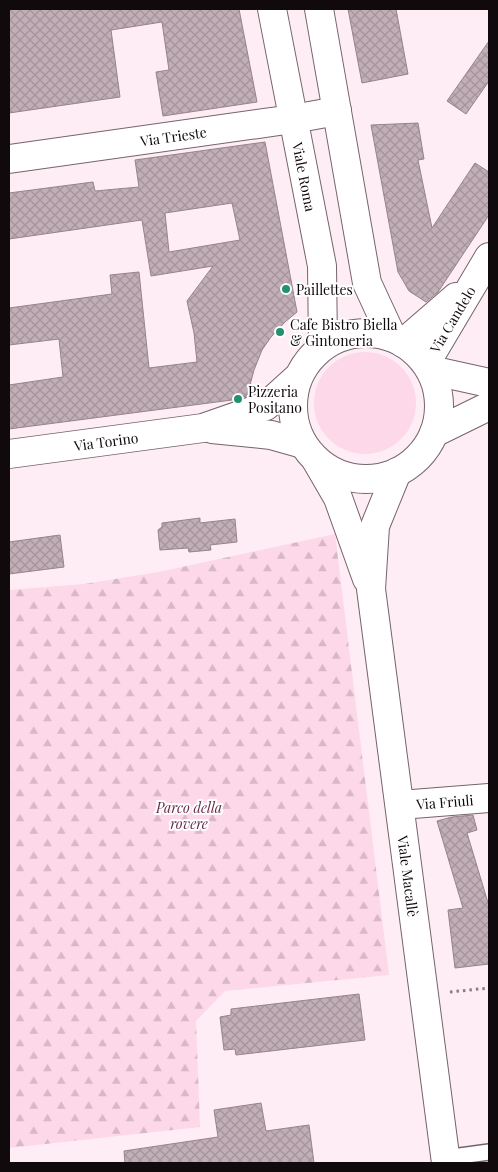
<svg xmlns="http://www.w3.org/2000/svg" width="498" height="1172" font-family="'Playfair Display',serif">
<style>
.green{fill:#fdd8e8}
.forest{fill:url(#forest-firs)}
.building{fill:url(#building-cross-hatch);stroke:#96848c;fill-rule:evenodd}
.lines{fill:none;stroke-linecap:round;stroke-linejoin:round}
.service-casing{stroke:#75646c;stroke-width:18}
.minor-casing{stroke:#75646c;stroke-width:30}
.tertiary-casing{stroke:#75646c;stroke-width:30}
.path{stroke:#8a7e83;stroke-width:3;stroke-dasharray:2.5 4;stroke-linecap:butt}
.service{stroke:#fff;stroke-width:15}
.minor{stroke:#fff;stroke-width:28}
.tertiary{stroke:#fff;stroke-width:28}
.poi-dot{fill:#229171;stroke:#fff;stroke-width:2}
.labels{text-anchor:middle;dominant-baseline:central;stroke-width:4;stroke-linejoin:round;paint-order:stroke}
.street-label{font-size:14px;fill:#110a0d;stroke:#fff}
.poi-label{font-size:14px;fill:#110a0d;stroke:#fff;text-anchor:start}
.park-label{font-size:14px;font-style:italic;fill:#672b4a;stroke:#fff}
</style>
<defs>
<pattern id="forest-firs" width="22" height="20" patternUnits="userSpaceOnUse" patternTransform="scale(1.25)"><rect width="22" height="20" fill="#fdd8e8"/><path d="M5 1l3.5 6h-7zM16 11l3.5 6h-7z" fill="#d8b8c6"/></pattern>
<pattern id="building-cross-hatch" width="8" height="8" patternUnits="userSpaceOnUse" patternTransform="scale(1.25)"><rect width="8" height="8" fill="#c1aeb6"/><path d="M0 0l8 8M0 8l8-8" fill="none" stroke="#a5949b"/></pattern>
</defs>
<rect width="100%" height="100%" fill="#feedf4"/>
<path class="green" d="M314 403a51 51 0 1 1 102 0a51 51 0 1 1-102 0Z"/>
<path class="forest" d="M335,534L389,975L225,991L196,1021L200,1127L9,1148V590L84,584L159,572Z"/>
<path class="building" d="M9,9H239L257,102L163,116L156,72L169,70L162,22L111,30L120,97L9,113Z
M348,9H396L408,74L362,83Z
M489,41V81L466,114L447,101Z
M418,123L424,159L418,160L432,228L475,163L489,172V215L438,292L426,302L409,291L398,272L371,125Z
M265,142L297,312L285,322L271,337L262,350L254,370L247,396L232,400L9,429V385L63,377L59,339L9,345V308L112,294L110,275L139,272L149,368L197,362L194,333L187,301L213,266L151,276L142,220L9,239V193L93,182L95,191L139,187L135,160ZM232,203L240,240L169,252L165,213Z
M200,518V523L235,519L237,542L210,545L211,550L189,552L188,548L160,550L158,530L162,527V523Z
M60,535L64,567L9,574V542Z
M473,815L477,830L467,833L489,906V964L455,968L448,910L463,908L437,821L452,817Z
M359,994L365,1040L236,1055L235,1049L224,1050L220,1017L231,1015V1009Z
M261,1103L266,1131L309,1125L314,1163H125L124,1151L218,1137L214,1110Z"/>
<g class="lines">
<g class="service-casing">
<path id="service" d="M445,1158L489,1152"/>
</g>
<g class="minor-casing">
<g id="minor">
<path id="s1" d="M9,159L293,119L337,111"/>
<path id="s2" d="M400,805L489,798"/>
</g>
</g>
<g class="tertiary-casing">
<g id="tertiary">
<path id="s3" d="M272,9L322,266L323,346"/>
<path d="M319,9L367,283L392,337"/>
<circle cx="366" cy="406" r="73"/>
<path d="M403,343L456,297"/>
<path id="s4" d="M426,363L489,257"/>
<path d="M430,370L489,383"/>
<path d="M212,429L271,435L303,444"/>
<path d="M434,433L489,406"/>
<path id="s5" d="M9,454L203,428L266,406L298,377"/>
<path d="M316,460L338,498L367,579"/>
<path id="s6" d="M397,472L375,526L371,589L446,1163"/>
</g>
</g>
<path class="path" d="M450,992L489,988"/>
<use href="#service" class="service"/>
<use href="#minor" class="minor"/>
<use href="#tertiary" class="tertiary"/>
</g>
<g class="poi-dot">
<circle cx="286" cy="289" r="5"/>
<circle cx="280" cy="332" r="5"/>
<circle cx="238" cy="399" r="5"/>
</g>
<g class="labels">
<g class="street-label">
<text stroke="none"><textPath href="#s1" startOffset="166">Via Trieste</textPath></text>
<text stroke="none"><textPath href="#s3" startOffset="171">Viale Roma</textPath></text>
<text stroke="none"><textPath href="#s4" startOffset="51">Via Candelo</textPath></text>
<text stroke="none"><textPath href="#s5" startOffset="98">Via Torino</textPath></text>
<text stroke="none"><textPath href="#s2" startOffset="45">Via Friuli</textPath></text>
<text stroke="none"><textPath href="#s6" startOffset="411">Viale Macallè</textPath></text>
</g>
<g class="poi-label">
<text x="296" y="289">Paillettes</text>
<text x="290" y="324">Cafe Bistro Biella<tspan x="290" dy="16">&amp; Gintoneria</tspan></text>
<text x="248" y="391">Pizzeria<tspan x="248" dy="16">Positano</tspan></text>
</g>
<g class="park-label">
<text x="189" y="807">Parco della<tspan x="189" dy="16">rovere</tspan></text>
</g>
</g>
<rect width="498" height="1172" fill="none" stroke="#110a0d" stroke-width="20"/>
</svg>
